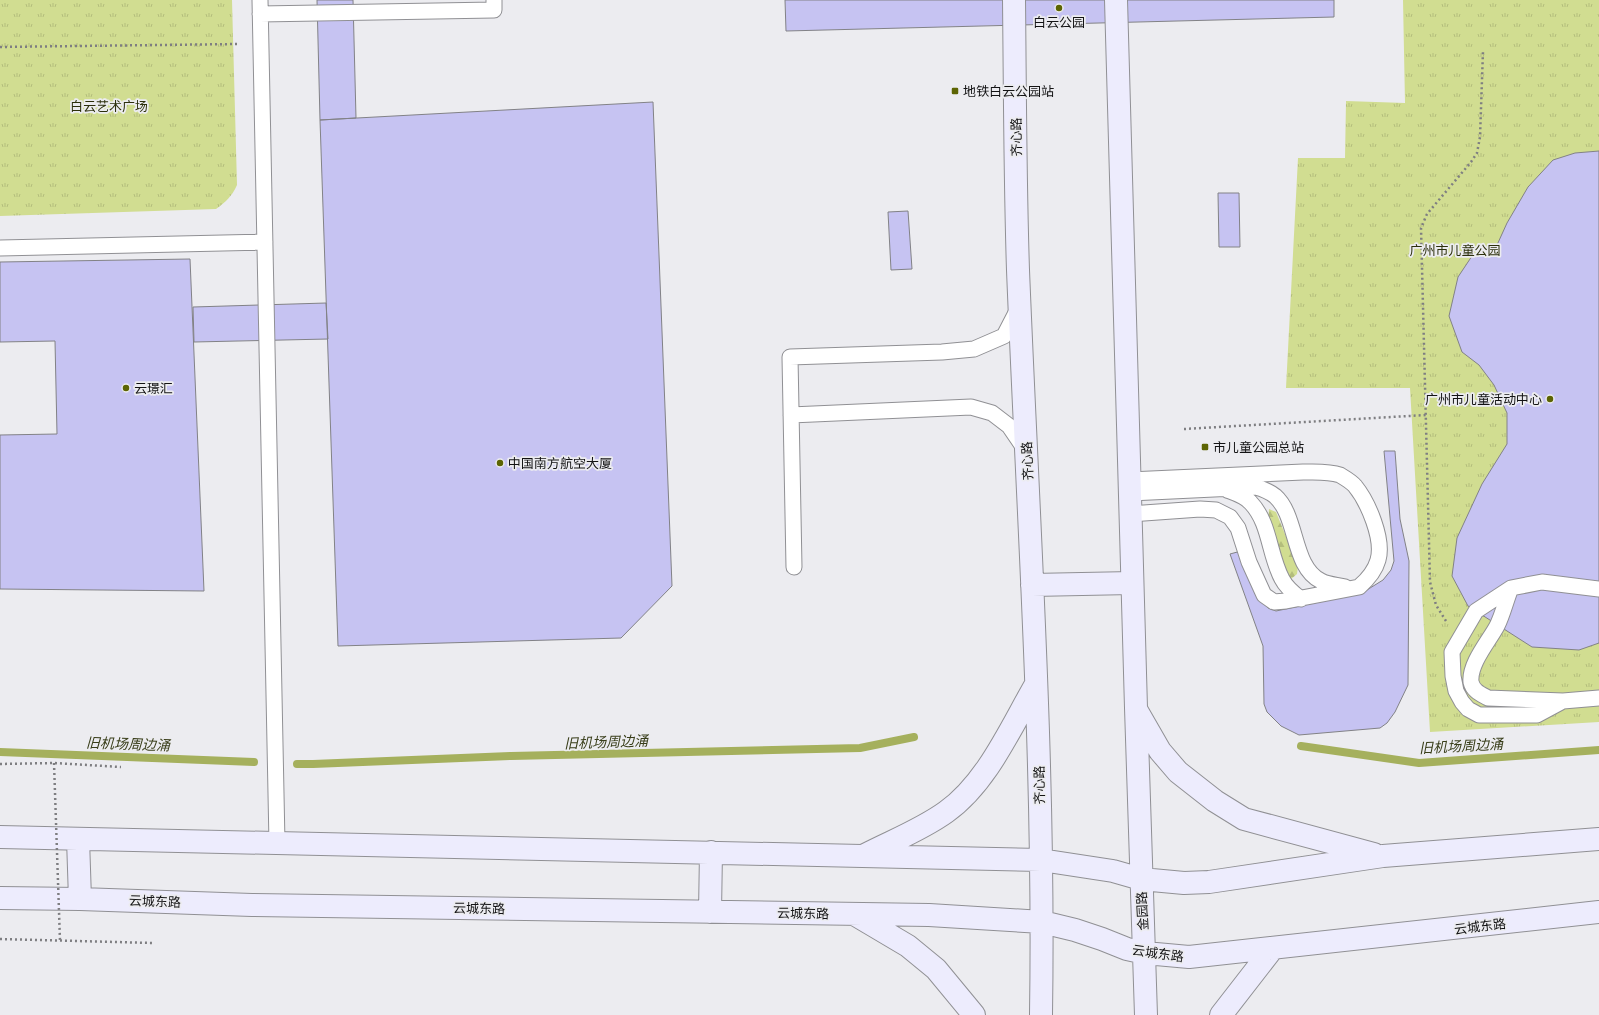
<svg xmlns="http://www.w3.org/2000/svg" width="1599" height="1015" font-family="Cabin,'Noto Sans SC',sans-serif">
<style>
.forest{fill:url(#forest-firs)}
.park{fill:url(#park-tufts)}
.lines{fill:none;stroke-linecap:round;stroke-linejoin:round}
.stream{stroke:#a5b05d;stroke-width:8}
.building{fill:#c6c3f2;stroke:#828286}
.lane-casing{stroke:#909094;stroke-width:17}
.secondary-casing{stroke:#909094;stroke-width:24}
.path{stroke:#7e7e81;stroke-width:2.5;stroke-dasharray:2 3;stroke-linecap:butt}
.lane{stroke:#fff;stroke-width:15}
.secondary{stroke:#edecfd;stroke-width:22}
.path-bridge{stroke:#7e7e81;stroke-width:2.5;stroke-dasharray:2 3;stroke-linecap:butt}
.poi-dot{fill:#5c6403;stroke:#ececf0;stroke-width:1.5}
.labels{text-anchor:middle;dominant-baseline:central;stroke-width:3.5;stroke-linejoin:round;paint-order:stroke}
.poi-label{font-size:13px;fill:#131314;stroke:#ececf0;text-anchor:start}
.park-label{font-size:13px;fill:#2c300c;stroke:#ececf0}
.street-label{font-size:13px;fill:#131314;stroke:#ececf0}
.water-label{font-size:14px;font-style:italic;fill:#393e1a;stroke:#ececf0}
</style>
<defs>
<pattern id="forest-firs" width="22" height="20" patternUnits="userSpaceOnUse"><rect width="22" height="20" fill="#d1dd91"/><path d="M5 1l3.5 6h-7zM16 11l3.5 6h-7z" fill="#b3bd7c"/></pattern>
<pattern id="park-tufts" width="24" height="20" patternUnits="userSpaceOnUse"><rect width="24" height="20" fill="#d1dd91"/><path d="M3 7l-1-3M5 7V3M7 7l1-3M15 17l-1-3M17 17v-4M19 17l1-3" fill="none" stroke="#b3bd7c"/></pattern>
</defs>
<rect width="100%" height="100%" fill="#ececf0"/>
<path class="forest" d="M1269,509L1276,512L1298,566L1297,574L1290,580L1268,522Z"/>
<path class="park" d="M0,0H232L237,185C232,196 226,202 216,209L0,216Z
M1403,0H1599V722L1430,732L1410,388H1286L1298,158H1345L1346,101L1405,103Z"/>
<g class="lines">
<path class="stream" d="M1301,746L1419,763L1599,750
M0,752L254,762
M297,764H313L511,756L860,748L914,737"/>
</g>
<path class="building" d="M317,0H353L356,118L320,120Z
M785,0H1334V17L786,31Z
M653,102L672,586L621,638L338,646L320,120Z
M1599,151V643L1579,650L1532,647L1468,606L1452,576L1457,538L1482,484L1507,444V413L1494,385L1479,365L1462,352L1449,316L1458,277L1472,256L1497,245L1507,223L1528,187L1553,160L1575,153Z
M1218,193H1239L1240,247H1219Z
M908,211L912,269L891,270L888,212Z
M190,259L204,591L0,589V435L57,434L55,341L0,342V262Z
M326,303L328,339L194,342L193,307Z
M1384,451H1395L1400,519L1409,561L1408,685L1395,712L1387,723L1380,728L1299,735L1281,726L1267,712L1264,704L1263,646L1230,554L1241,551L1259,599L1268,608L1276,611L1362,593L1383,580L1391,570L1394,561Z"/>
<g class="lines">
<g class="lane-casing">
<path id="lane" d="M260,0L277,843
M260,14L494,10V0
M0,248L265,242
M791,415L971,407L992,413L1009,426L1026,451
M1129,480L1303,472C1315,472 1329,471 1340,475C1345,478 1352,482 1355,486C1368,502 1384,539 1378,560C1375,571 1367,580 1359,587L1286,601L1274,602L1264,595L1249,562L1238,528L1230,517L1216,510L1200,509L1130,514
M1227,490C1235,493 1245,496 1251,503C1270,523 1269,555 1282,579C1286,587 1293,593 1301,599
M1130,493L1256,487C1263,489 1270,492 1275,496C1298,516 1292,567 1321,581C1328,585 1338,585 1345,587
M794,567L790,357L942,352L974,349L1004,336L1018,309
M1511,588C1506,600 1503,614 1497,626C1489,641 1469,664 1471,682C1473,691 1481,694 1488,698L1563,701
M1599,589L1542,582L1511,588L1476,611L1452,652L1453,676L1456,691L1462,702L1468,709L1479,715H1537L1563,701L1599,698"/>
</g>
<g class="secondary-casing">
<path id="secondary" d="M1014,0C1015,90 1015,180 1018,270C1028,519 1045,767 1041,1015
M1116,0L1136,708L1146,1015
M1032,585L1132,583
M1137,711L1160,751L1178,772L1215,801L1244,819L1374,854
M0,837L1041,860L1113,871L1141,879L1184,883L1209,882L1383,856L1599,839
M78,839L80,899
M865,855C892,841 921,830 946,812C987,783 1011,727 1036,684
M0,898L80,899L252,905L929,915L1042,922L1075,930L1102,939L1127,949L1145,953L1189,957L1599,912
M710,912L711,852
M854,914L908,946L936,969L974,1015
M1221,1015L1273,948"/>
</g>
<path class="path" d="M0,47L239,44
M1184,429L1426,415
M1446,621L1436,605L1430,582L1421,228L1427,214L1471,162L1477,153L1480,137L1483,51
M0,764L54,763L121,767
M0,939L154,943"/>
<use href="#lane" class="lane"/>
<use href="#secondary" class="secondary"/>
<path class="path-bridge" d="M54,763L60,941"/>
</g>
<g class="poi-dot">
<circle cx="1059" cy="8" r="4"/>
<rect x="951" y="87" width="8" height="8" rx="2"/>
<circle cx="126" cy="388" r="4"/>
<circle cx="1550" cy="399" r="4"/>
<rect x="1201" y="443" width="8" height="8" rx="2"/>
<circle cx="500" cy="463" r="4"/>
</g>
<g class="labels">
<g class="poi-label">
<text x="1059" y="22" text-anchor="middle">白云公园</text>
<text x="963" y="91">地铁白云公园站</text>
<text x="134" y="388">云璟汇</text>
<text x="1542" y="399" text-anchor="end">广州市儿童活动中心</text>
<text x="1213" y="447">市儿童公园总站</text>
<text x="508" y="463">中国南方航空大厦</text>
</g>
<g class="park-label">
<text x="109" y="106">白云艺术广场</text>
<text x="1455" y="250">广州市儿童公园</text>
</g>
<g class="street-label">
<text transform="translate(1016 137) rotate(-91)">齐心路</text>
<text transform="translate(1027 461) rotate(-92)">齐心路</text>
<text transform="translate(1039 785) rotate(-91)">齐心路</text>
<text transform="translate(155 901) rotate(2)">云城东路</text>
<text transform="translate(479 908) rotate(1)">云城东路</text>
<text transform="translate(1142 911) rotate(-93)">金园路</text>
<text transform="translate(803 913) rotate(1)">云城东路</text>
<text transform="translate(1480 926) rotate(-7)">云城东路</text>
<text transform="translate(1158 953) rotate(8)">云城东路</text>
</g>
<g class="water-label">
<text transform="translate(606 742) rotate(-2)">旧机场周边涌</text>
<text transform="translate(128 744) rotate(2)">旧机场周边涌</text>
<text transform="translate(1461 746) rotate(-3)">旧机场周边涌</text>
</g>
</g>
</svg>
